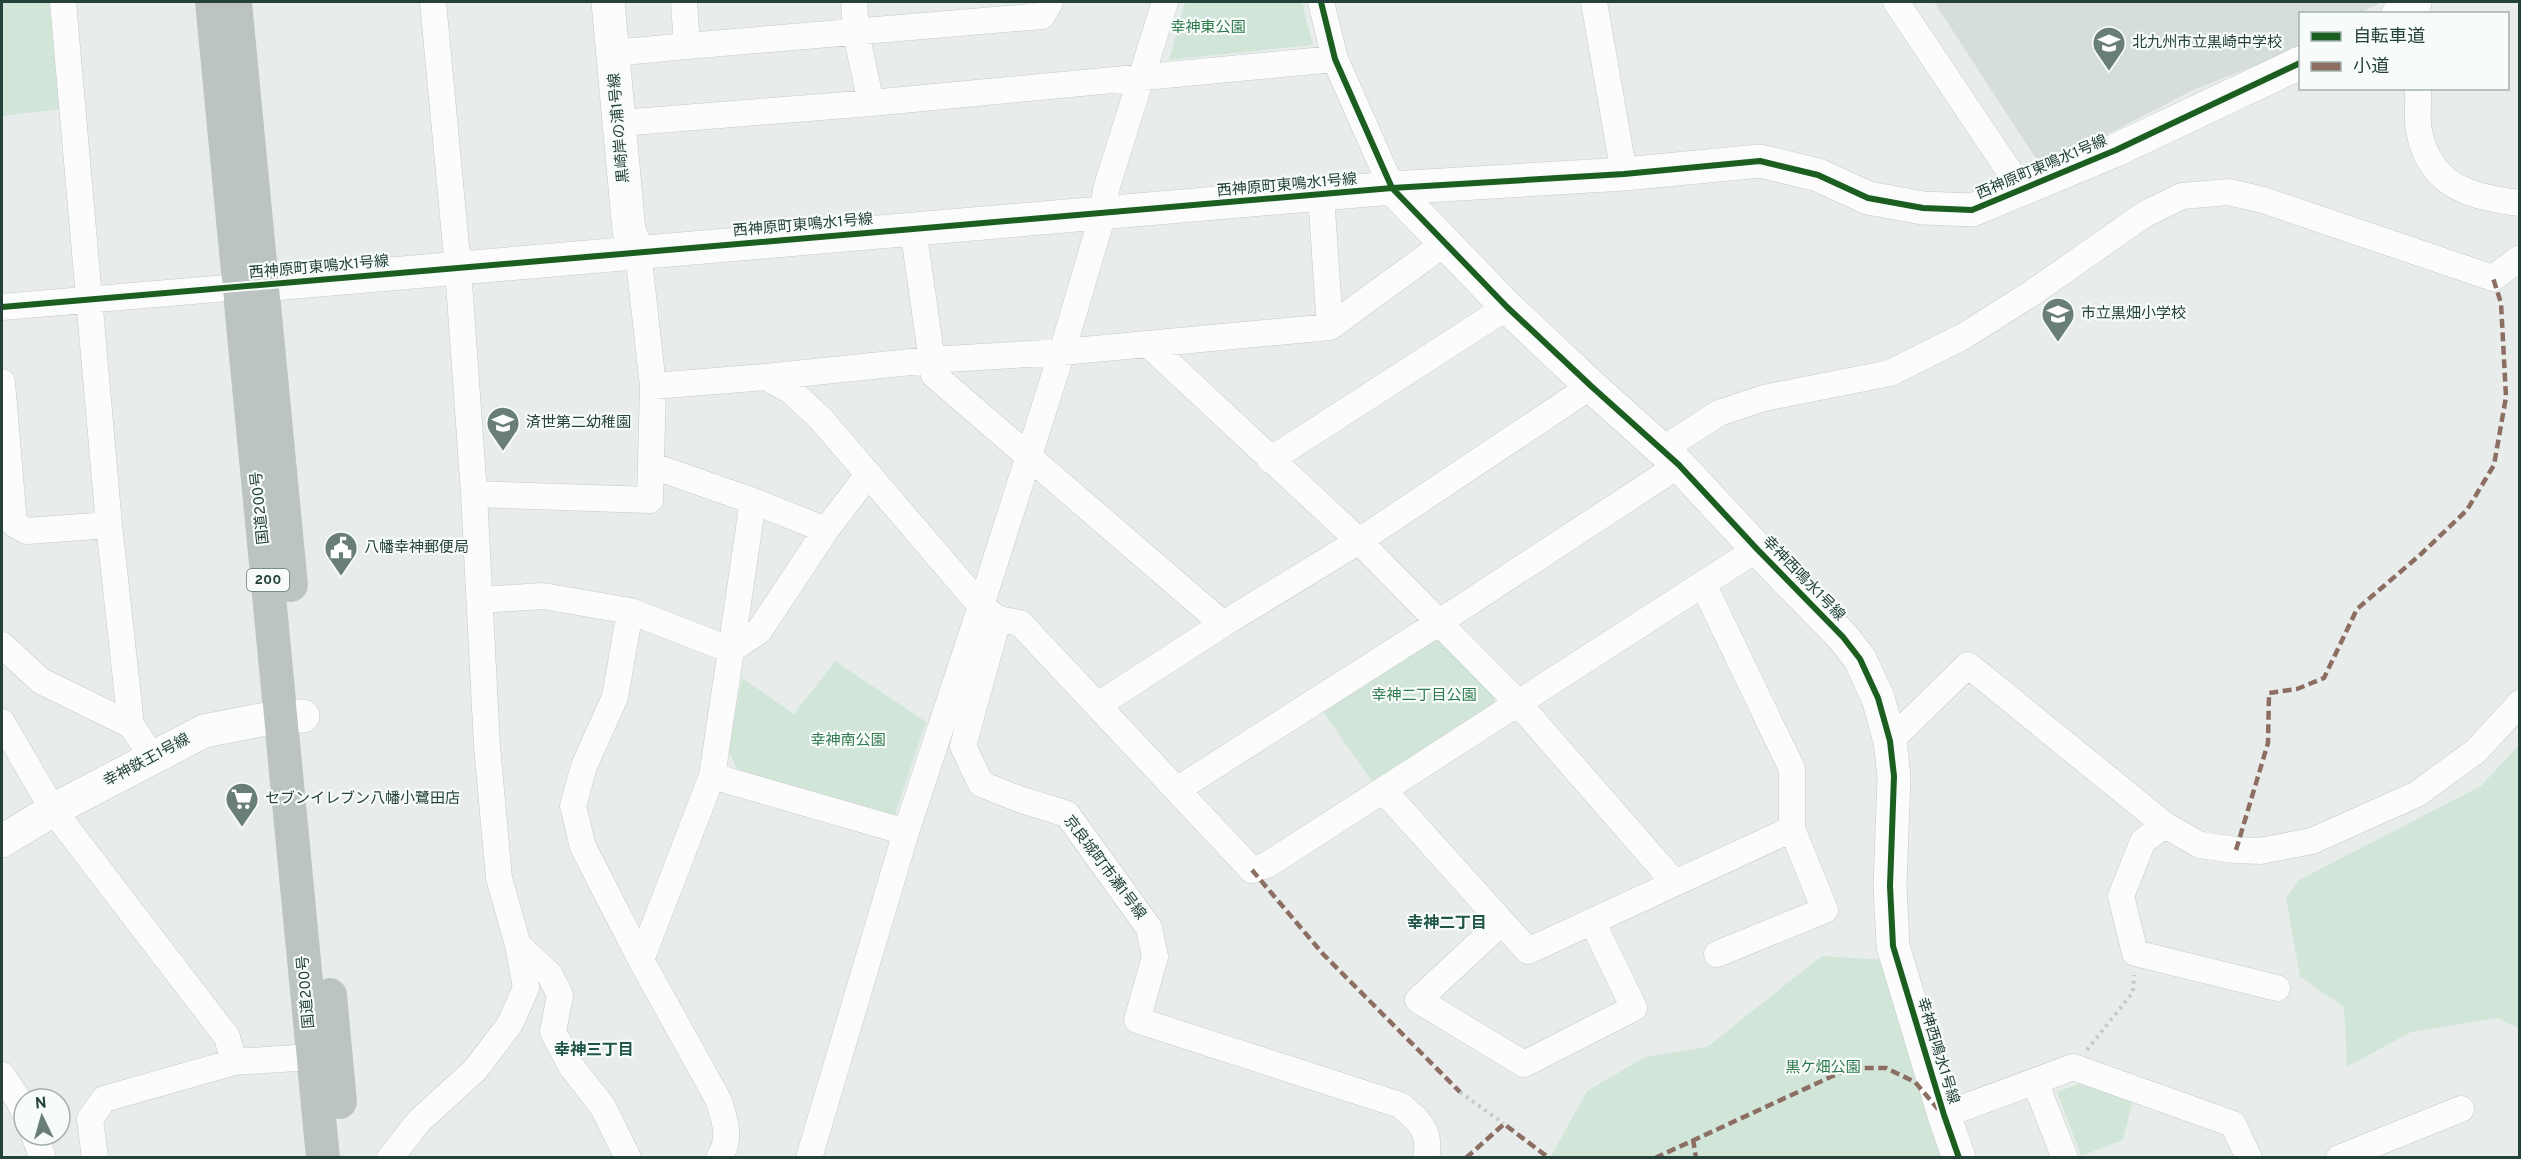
<svg xmlns="http://www.w3.org/2000/svg" width="2521" height="1159" font-family="Overpass,'Noto Sans JP',sans-serif">
<style>
.built{fill:#d6dedb}
.green{fill:#d1e6d8}
.lines{fill:none;stroke-linecap:round;stroke-linejoin:round}
.street-casing{stroke:#c5cac8;stroke-width:27}
.secondary-casing{stroke:#c3cbc8;stroke-width:34}
.highway-casing{stroke:#c3ccc9;stroke-width:34}
.path{stroke:#c3ccca;stroke-width:4;stroke-dasharray:3 4.5;stroke-linecap:butt}
.street{stroke:#fcfcfc;stroke-width:26}
.secondary{stroke:#fcfcfc;stroke-width:33}
.highway{stroke:#bcc4c2;stroke-width:33}
.quiet{stroke:#8d6e63;stroke-width:4.5;stroke-dasharray:9 4.5;stroke-linecap:butt}
.cycleway-casing{stroke:#f7fbf9;stroke-width:10}
.cycleway{stroke:#1b5e20;stroke-width:6}
.labels{text-anchor:middle;dominant-baseline:central;stroke-width:4.5;stroke-linejoin:round;paint-order:stroke}
.shield{fill:#f7fbf9;stroke:#637a73;stroke-width:1.5}
.shield-label{font-size:14px;font-weight:bold;fill:#24423a}
.park-label{font-size:15px;fill:#2d7a4b;stroke:#f7fbf9}
.poi-label{font-size:15px;fill:#24423a;stroke:#f7fbf9;text-anchor:start}
.street-label{font-size:15px;fill:#24423a;stroke:#f7fbf9}
.neighbourhood-label{font-size:16px;font-weight:bold;fill:#1f5548;stroke:#f7fbf9}
</style>
<rect width="100%" height="100%" fill="#e8edeb"/>
<path class="built" d="M1934,2H2382L2360,13L2300,14V45L2284,54L2193,90L2042,168Z"/>
<path class="green" d="M2,2H51L61,109L2,116Z
M1185,2H1302L1313,45L1169,60Z
M1427,639L1440,641L1494,694L1495,703L1374,784L1323,712Z
M835,661L926,722L895,815L738,771L728,750L742,678L794,714Z
M2519,745V1028L2497,1018L2411,1032L2347,1067L2344,1007L2300,977L2286,898L2299,880L2481,786Z
M1822,956L1886,960L1944,1158H1550L1587,1091L1645,1057L1707,1047Z
M2081,1083L2133,1100L2123,1140L2081,1156L2057,1092Z"/>
<g class="lines">
<g class="street-casing">
<path id="street" d="M63,2L109,525L131,725
M854,2L856,33L871,103
M1321,2L1335,59L1392,188
M1594,2L1624,174
M1896,2L2022,190
M687,46L1042,16L1050,2
M613,53L687,46L684,2
M2418,88C2419,102 2416,117 2419,131C2430,186 2469,197 2520,203
M621,123L871,103L1335,59
M1321,195L1330,327
M913,228L934,375L1223,624
M2,307L239,287
M1148,344L1359,541L1518,703L1674,882
M766,377L791,391L821,419L981,606L998,619L1020,623L1252,870L1267,865L1757,549
M2,382L14,524L27,531L109,525
M653,386L766,377L930,360L1062,352L1330,327L1445,243
M1663,449L1719,413L1764,398L1890,373L1964,336L2032,293L2145,214L2182,196L2229,192L2263,200L2493,278L2520,258
M1270,460L1507,307
M653,466L753,501L826,530
M474,494L650,500L653,386L638,252
M753,501L731,650L759,631L826,530L867,476
M480,600L543,596L630,611L731,650L712,776L641,960
M630,611L615,697L584,766L573,806L583,847L641,960L719,1101C725,1123 732,1137 719,1158
M998,619L963,746L981,784L1019,799L1067,814L1149,928L1155,957L1137,1020L1400,1105C1419,1120 1432,1132 1426,1158
M2,645L41,681L131,725L153,758
M1098,705L1223,624L1359,541L1591,386
M2,722L53,810L227,1037L234,1062
M1890,741L1968,665L2165,825L2200,845L2236,850L2260,851L2312,841L2417,794L2476,751L2520,703
M712,776L906,832
M1178,789L1438,623L1679,465
M1384,791L1528,951L1792,829V769L1703,584
M2165,825L2143,841L2121,896L2135,953L2277,988
M1502,922L1418,1000L1524,1064L1634,1008L1592,921
M518,945L550,975L560,995L553,1032L571,1066L603,1107L628,1158
M1717,954L1825,910L1792,829
M2,1075L18,1099L24,1112
M2035,1082L2065,1158
M1944,1115L2073,1067L2233,1124L2249,1158
M34,1135L43,1158
M95,1158L90,1119L104,1099L234,1062L312,1057L332,1054
M390,1158L419,1121L475,1070L510,1024L526,988L518,945L499,878L487,746L474,494L458,268L433,2
M809,1158L906,832L981,606L1062,352L1103,214L1106,189L1165,2
M2339,1158L2461,1109"/>
</g>
<g class="secondary-casing">
<path id="secondary" d="M608,2L629,231L638,252
M2398,14L2415,2
M1392,188L1507,307L1591,386L1679,465L1757,549L1843,637L1860,659L1878,698L1890,741L1894,776L1890,886L1893,946L1944,1115L1959,1158
M239,287L1392,188L1624,174L1760,161L1818,175L1868,198L1923,208L1972,210L2116,150L2300,63
M2,841L53,810L204,731L281,716H303"/>
</g>
<g class="highway-casing">
<path id="highway" d="M212,2L323,1158
M235,2L291,585
M330,995L340,1102"/>
</g>
<path class="path" d="M2087,1050L2133,992L2134,975
M1460,1092L1504,1124"/>
<use href="#street" class="street"/>
<use href="#secondary" class="secondary"/>
<use href="#highway" class="highway"/>
<path class="quiet" d="M2236,850L2268,743L2269,693L2297,689L2324,678L2357,609L2420,555L2467,510L2494,465L2506,397L2501,303L2493,278
M1252,870L1323,954L1460,1092
M1693,1139L1696,1158
M1466,1158L1504,1124L1549,1158
M1655,1158L1850,1068H1886L1915,1082L1938,1109"/>
<g class="cycleway-casing">
<path id="cycleway" d="M1321,2L1335,59L1392,188L1507,307L1591,386L1679,465L1757,549L1843,637L1860,659L1878,698L1890,741L1894,776L1890,886L1893,946L1944,1115L1959,1158
M2,307L1392,188L1624,174L1760,161L1818,175L1868,198L1923,208L1972,210L2116,150L2300,63"/>
</g>
<use href="#cycleway" class="cycleway"/>
</g>
<defs>
<g id="school-pin" transform="scale(1.725)"><path d="M0 17L-7.5 6A9.5 9.5 0 1 1 7.5 6Z" fill="#697e78" stroke="#f7fbf9"/><path d="M0-5L7-2L0 1L-7-2ZM-4 1L0 2.5L4 1V4Q0 6-4 4Z" fill="#fff"/></g>
<g id="civic-pin" transform="scale(1.725)"><path d="M0 17L-7.5 6A9.5 9.5 0 1 1 7.5 6Z" fill="#697e78" stroke="#f7fbf9"/><path d="M-.6-6.5H3V-4.5H.6V-3L4-1V1h2V6H-6V1h2V-1L-.6-3ZM-1.2 2.5V6h2.4V2.5Z" fill="#fff"/></g>
<g id="supermarket-pin" transform="scale(1.725)"><path d="M0 17L-7.5 6A9.5 9.5 0 1 1 7.5 6Z" fill="#697e78" stroke="#f7fbf9"/><path d="M-6-5.5h2.5l.6 2H6L4.5 2H-2.5L-4.4-4H-6ZM-1.5 3.2a1.3 1.3 0 1 0 .1 0ZM3 3.2a1.3 1.3 0 1 0 .1 0Z" fill="#fff"/></g>
</defs>
<g fill-rule="evenodd">
<use href="#school-pin" x="2109" y="43"/>
<use href="#school-pin" x="2058" y="314"/>
<use href="#school-pin" x="503" y="423"/>
<use href="#civic-pin" x="341" y="548"/>
<use href="#supermarket-pin" x="242" y="799"/>
</g>
<g class="labels">
<rect class="shield" x="247" y="569" width="42" height="22" rx="4.5"/>
<g class="shield-label">
<text x="268" y="580">200</text>
</g>
<g class="park-label">
<text x="1208" y="28">幸神東公園</text>
<text x="1424" y="696">幸神二丁目公園</text>
<text x="848" y="741">幸神南公園</text>
<text x="1823" y="1068">黒ケ畑公園</text>
</g>
<g class="poi-label">
<text x="2132" y="43">北九州市立黒崎中学校</text>
<text x="2081" y="314">市立黒畑小学校</text>
<text x="526" y="423">済世第二幼稚園</text>
<text x="364" y="548">八幡幸神郵便局</text>
<text x="265" y="799">セブンイレブン八幡小鷺田店</text>
</g>
<g class="street-label">
<text transform="translate(620 128) rotate(-95)">黒崎岸の浦1号線</text>
<text transform="translate(2042 168) rotate(-23)">西神原町東鳴水1号線</text>
<text transform="translate(1287 186) rotate(-5)">西神原町東鳴水1号線</text>
<text transform="translate(803 226) rotate(-5)">西神原町東鳴水1号線</text>
<text transform="translate(319 268) rotate(-5)">西神原町東鳴水1号線</text>
<text transform="translate(261 508) rotate(-96)">国道200号</text>
<text transform="translate(1803 579) rotate(46)">幸神西鳴水1号線</text>
<text transform="translate(147 761) rotate(-28)">幸神鉄王1号線</text>
<text transform="translate(1104 868) rotate(53)">京良城町市瀬1号線</text>
<text transform="translate(307 992) rotate(-95)">国道200号</text>
<text transform="translate(1937 1051) rotate(73)">幸神西鳴水1号線</text>
</g>
<g class="neighbourhood-label">
<text x="1447" y="924">幸神二丁目</text>
<text x="594" y="1051">幸神三丁目</text>
</g>
</g>
<rect width="2521" height="1159" fill="none" stroke="#24423a" stroke-width="6"/>
<rect x="2299" y="12" width="210" height="78" fill="#f7fbf9" stroke="#a3b1ad" stroke-width="1.5"/>
<rect x="2311" y="32" width="30" height="9" fill="#1b5e20" stroke="#a3b1ad" stroke-width="1.5"/>
<text x="2353" y="42" font-size="18" fill="#24423a">自転車道</text>
<rect x="2311" y="62" width="30" height="9" fill="#8d6e63" stroke="#a3b1ad" stroke-width="1.5"/>
<text x="2353" y="72" font-size="18" fill="#24423a">小道</text>
<g transform="translate(42 1117) rotate(355)"><circle r="28" fill="#f7fbf9" stroke="#a3b1ad" stroke-width="1.5"/>
<path d="M0-4.5L10 22L0 15L-10 22Z" fill="#697e78"/>
<text y="-9" font-size="16" font-weight="bold" text-anchor="middle" fill="#24423a">N</text>
</g>
</svg>
